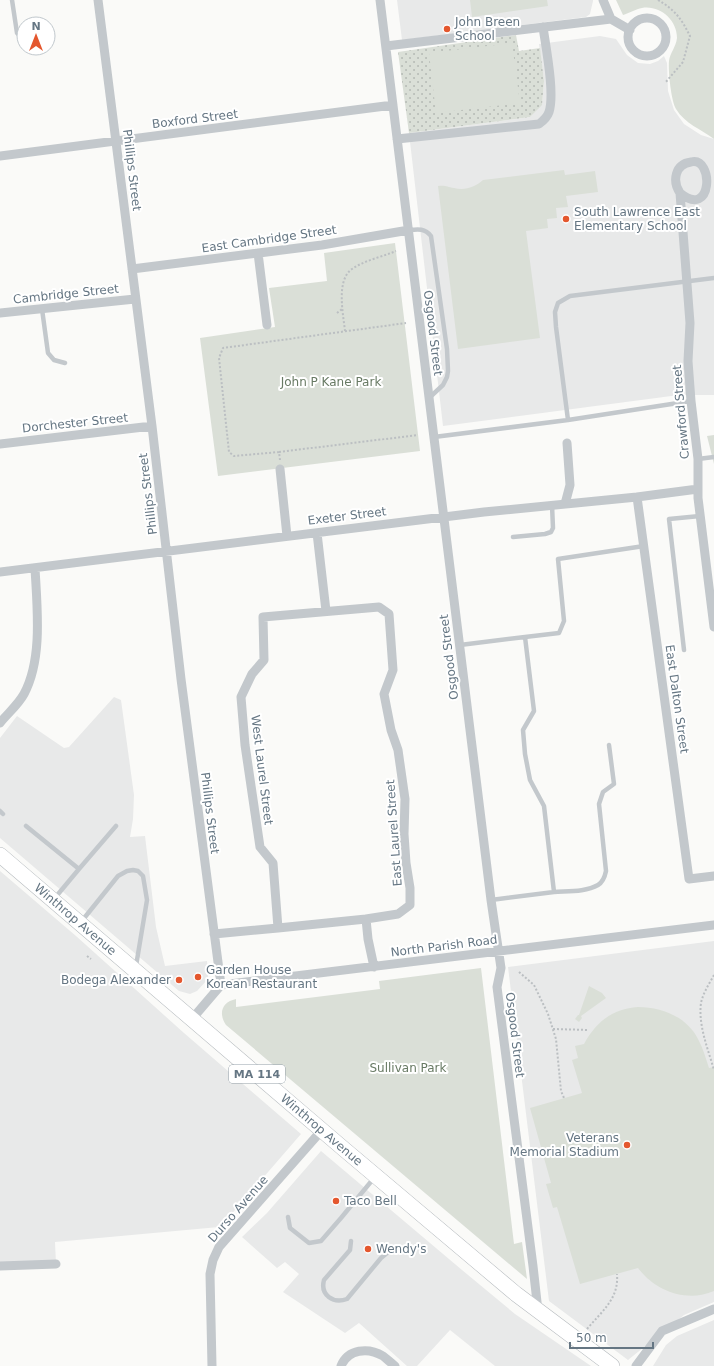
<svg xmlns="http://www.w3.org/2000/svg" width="714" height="1366" font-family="'DejaVu Sans',sans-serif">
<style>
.built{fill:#e8e9e9}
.grass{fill:url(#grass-dots)}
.park{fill:#dadfd7}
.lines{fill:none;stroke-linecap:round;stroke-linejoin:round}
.primary-casing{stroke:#b5babe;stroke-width:16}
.path{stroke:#bbbfc2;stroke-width:2;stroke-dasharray:2 2;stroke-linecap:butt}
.lane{stroke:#c3c8cc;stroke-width:4.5}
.street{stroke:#c3c8cc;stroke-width:9}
.primary{stroke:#fff;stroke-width:15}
.poi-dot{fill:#e4572e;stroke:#fff;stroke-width:1.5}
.labels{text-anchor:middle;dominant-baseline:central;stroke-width:4;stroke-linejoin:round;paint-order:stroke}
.shield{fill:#fff;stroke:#939fa8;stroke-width:1}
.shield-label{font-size:11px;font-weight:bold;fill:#657683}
.poi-label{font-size:12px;fill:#657683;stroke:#fff;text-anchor:start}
.street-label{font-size:12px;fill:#657683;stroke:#fff}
.park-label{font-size:12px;fill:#687a64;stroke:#fff}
</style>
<defs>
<pattern id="grass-dots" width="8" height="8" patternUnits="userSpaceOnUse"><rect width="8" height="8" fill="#dadfd7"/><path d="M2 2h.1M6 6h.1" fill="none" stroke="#b4b9b4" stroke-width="1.8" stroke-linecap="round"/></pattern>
</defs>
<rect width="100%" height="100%" fill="#fafaf8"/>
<path class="built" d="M397,0H593V1L590,14L586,17L402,40Z
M600,36L616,39L627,55L638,63L650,64L658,61L664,56L667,63L668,91L674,110L684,124L701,135L714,139V395H679L443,426L409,133L530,117L542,104L544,81L539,44Z
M114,697L121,700L134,795L133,819L130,837L145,836L156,927L165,966L207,961L208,979L197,991L190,994L179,991L0,838V738L17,716L64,748L69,747Z
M0,871L76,936L184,1033L301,1134L229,1217L219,1227L55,1242L56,1264H0Z
M714,941V1302L684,1315L628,1360L549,1301L508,967Z
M321,1151L462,1270L515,1314L591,1366H495L450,1330L417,1366H407L359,1323L345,1333L283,1292L299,1274L285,1262L277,1268L242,1237L267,1213Z
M714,1320V1366H653L666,1345L677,1336Z"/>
<path class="grass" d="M516,35L519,51L540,48L544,81L542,105L530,117L409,133L398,52Z"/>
<path class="park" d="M470,0H547L548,6L472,17Z
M616,0H714V139C701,129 685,124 676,109C671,100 668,71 669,61C670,53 676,47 677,38C677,20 660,5 642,8C636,9 629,13 623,15Z
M512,43L520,103L436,113L429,53Z
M564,170L565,175L595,171L598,192L566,196L568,207L556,208L557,218L547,219L548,228L526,231L540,338L458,349L438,186C446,185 447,187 454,188C465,191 475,187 483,180Z
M395,243L420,451L218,476L200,338L275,327L269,288L327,281L324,253Z
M714,435V464L707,436Z
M481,968L514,1244L522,1242L527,1279L226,1025C218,1013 222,1002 236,999V1007L380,989L379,981Z
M589,986L602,993L606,998L581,1016L582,1018L579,1022L575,1019L578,1015H579Z
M638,1007C662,1007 687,1017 698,1039C703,1048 706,1059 709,1068L714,1067V1291C687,1303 655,1291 638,1268L580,1284L557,1207L553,1208L546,1184L551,1183L530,1108L582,1093L572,1060L578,1058L575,1046L584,1044C596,1022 612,1009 638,1007Z"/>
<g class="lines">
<g class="primary-casing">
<g id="primary">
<path id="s1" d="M0,855L345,1150L516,1294L612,1366"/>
</g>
</g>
<path class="path" d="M658,0C675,10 681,18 690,36L683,62L665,83
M337,313L342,309
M345,331C343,313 336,280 352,269C365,260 382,257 396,251
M279,452L418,435
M280,460L279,452L234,456L229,452L219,358L223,348L406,323
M87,956L91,959
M519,972L534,985L548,1014L556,1039L561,1091L564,1098
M714,975C709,984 703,993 701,1003C698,1025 708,1049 714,1070
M553,1029L589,1030
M587,1329C602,1311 619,1299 617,1274"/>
<path class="lane" d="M12,0L17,33L24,40
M409,230C418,229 425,228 431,236L447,349L448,371L447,377L443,385L429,398
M42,309L48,353L54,360L65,363
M568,420L556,327L555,312L558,303L570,296L714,278
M434,437L568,420L691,401
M698,459L714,457
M513,537L545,534L551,532L553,528L552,505
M460,645L525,637
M684,650L669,519L700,516
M0,811L3,814
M26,826L79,869L116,826
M554,892C568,891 586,892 598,885C603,882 605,876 606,871L599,804L603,792L614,784L609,745
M54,899L79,869
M491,900L554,892L544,806L530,780L525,754L523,730L534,711L525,637L559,633L564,621L558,559L644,546
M81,922L118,876L127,871L133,870L138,871L143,876L147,900L136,966
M288,1217L290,1228L309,1243L321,1241L341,1218L374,1178
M351,1241L350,1250L324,1280C320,1295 333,1304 347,1299L381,1258L387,1253L395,1251"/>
<path class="street" d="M98,0L152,426L181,679L221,985
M380,0L491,900L501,968L497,987L533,1266L538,1311
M603,0L611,19L630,30
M628 37a19 19 0 1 1 38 0a19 19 0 1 1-38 0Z
M386,46L611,19
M397,139L539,124C543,121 547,118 549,112C555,94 546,48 543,27
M0,156L393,105
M680,193C713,220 714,156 691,162C675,164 672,181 680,193L690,323L688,361L691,401L698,459V498L714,627
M258,253L267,325
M132,269L322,245L409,230
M0,313L135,299
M0,444L152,426
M280,469L287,536
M637,497L689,879L714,876
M565,504L570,485L567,443
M317,533L326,611
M0,572L484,512L637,497L698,489
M0,723C7,714 18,705 24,694C43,659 37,607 35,568
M278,928L366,919
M214,934L278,928L273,863L260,847L245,745L241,697L252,674L264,660L263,617L379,607L389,614L393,670L384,694L391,730L398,750L405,799L404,834L406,863L410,888V905L398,914L366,919L368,939L374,967
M192,1019L221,985L714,925
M0,1266L56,1264
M212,1366L210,1274L213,1260L219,1247L322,1130
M341,1366C348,1349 368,1347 383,1356C387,1359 391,1363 395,1366
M636,1366L662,1331L714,1309"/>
<use href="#primary" class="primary"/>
</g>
<g class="poi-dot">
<circle cx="447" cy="29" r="4"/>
<circle cx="566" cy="219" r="4"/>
<circle cx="198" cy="977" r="4"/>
<circle cx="179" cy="980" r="4"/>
<circle cx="627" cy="1145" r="4"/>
<circle cx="336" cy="1201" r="4"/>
<circle cx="368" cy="1249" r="4"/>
</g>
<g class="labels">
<rect class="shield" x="229" y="1065" width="56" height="18" rx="3"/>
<g class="shield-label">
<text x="257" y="1074">MA 114</text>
</g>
<g class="poi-label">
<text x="455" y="22">John Breen<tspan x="455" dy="14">School</tspan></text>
<text x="574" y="212">South Lawrence East<tspan x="574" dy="14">Elementary School</tspan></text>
<text x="206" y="970">Garden House<tspan x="206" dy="14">Korean Restaurant</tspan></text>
<text x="171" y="980" text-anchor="end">Bodega Alexander</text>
<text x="619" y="1138" text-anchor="end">Veterans<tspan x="619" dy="14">Memorial Stadium</tspan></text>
<text x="344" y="1201">Taco Bell</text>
<text x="376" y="1249">Wendy's</text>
</g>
<g class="street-label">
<text transform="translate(195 119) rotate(-7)">Boxford Street</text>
<text transform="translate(132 170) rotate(83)">Phillips Street</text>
<text transform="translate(269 239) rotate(-8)">East Cambridge Street</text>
<text transform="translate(66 294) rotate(-6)">Cambridge Street</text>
<text transform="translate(433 333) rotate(83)">Osgood Street</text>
<text transform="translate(681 412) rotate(-95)">Crawford Street</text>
<text transform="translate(75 423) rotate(-6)">Dorchester Street</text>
<text transform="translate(148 494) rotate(-97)">Phillips Street</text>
<text transform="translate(347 516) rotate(-7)">Exeter Street</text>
<text transform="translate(449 657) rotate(-97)">Osgood Street</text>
<text transform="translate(677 699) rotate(82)">East Dalton Street</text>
<text transform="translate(262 770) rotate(83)">West Laurel Street</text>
<text transform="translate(210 813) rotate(83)">Phillips Street</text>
<text transform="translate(394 833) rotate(-94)">East Laurel Street</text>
<text stroke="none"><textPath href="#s1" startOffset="99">Winthrop Avenue</textPath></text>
<text transform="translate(444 946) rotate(-7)">North Parish Road</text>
<text transform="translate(515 1035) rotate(83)">Osgood Street</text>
<text stroke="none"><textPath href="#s1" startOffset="423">Winthrop Avenue</textPath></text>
<text transform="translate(238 1209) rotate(-49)">Durso Avenue</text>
</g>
<g class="park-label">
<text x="331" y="382">John P Kane Park</text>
<text x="408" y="1068">Sullivan Park</text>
</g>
</g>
<g transform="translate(36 36)"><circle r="19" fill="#ffffff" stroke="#c1c8cd"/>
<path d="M0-3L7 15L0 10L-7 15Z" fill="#e4572e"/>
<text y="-6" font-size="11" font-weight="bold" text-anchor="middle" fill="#657683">N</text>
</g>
<path d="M570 1342v6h83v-6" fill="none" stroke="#657683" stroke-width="2"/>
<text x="576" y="1342" font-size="12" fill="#657683" stroke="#ffffff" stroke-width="3" paint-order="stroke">50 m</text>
</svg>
